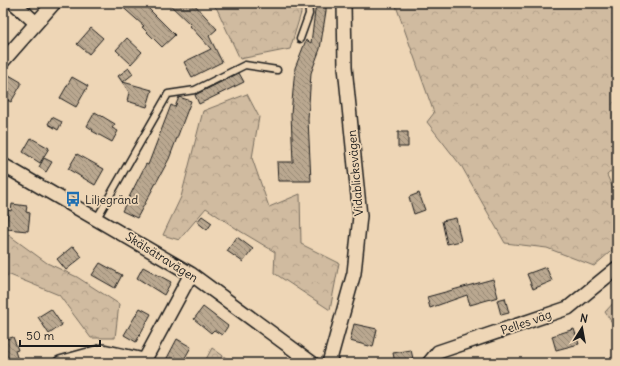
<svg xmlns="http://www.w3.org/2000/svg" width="620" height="366" font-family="Delius,sans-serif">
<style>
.forest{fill:url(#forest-crowns);stroke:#766c5e}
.building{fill:url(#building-back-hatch);stroke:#1c1c1c}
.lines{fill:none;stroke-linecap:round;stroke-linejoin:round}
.service-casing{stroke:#1c1c1c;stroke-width:9}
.minor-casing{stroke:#1c1c1c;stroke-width:16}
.service{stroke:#eed6b6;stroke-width:6}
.minor{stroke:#eed6b6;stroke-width:13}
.labels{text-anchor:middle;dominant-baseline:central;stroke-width:3.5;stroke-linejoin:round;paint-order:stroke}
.street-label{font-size:12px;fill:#1c1c1c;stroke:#eed6b6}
.poi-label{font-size:12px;fill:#1c1c1c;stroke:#eed6b6;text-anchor:start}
</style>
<defs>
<pattern id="forest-crowns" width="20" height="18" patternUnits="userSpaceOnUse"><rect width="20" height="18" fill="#d0bba0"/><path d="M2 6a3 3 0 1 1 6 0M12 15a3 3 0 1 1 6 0" fill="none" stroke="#b2a089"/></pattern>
<pattern id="building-back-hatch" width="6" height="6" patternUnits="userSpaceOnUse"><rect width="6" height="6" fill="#baa890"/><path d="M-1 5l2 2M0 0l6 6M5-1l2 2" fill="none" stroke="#968875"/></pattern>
</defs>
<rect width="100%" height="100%" fill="#eed6b6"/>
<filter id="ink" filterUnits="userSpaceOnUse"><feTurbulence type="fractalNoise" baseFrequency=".025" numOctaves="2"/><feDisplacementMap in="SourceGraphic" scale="8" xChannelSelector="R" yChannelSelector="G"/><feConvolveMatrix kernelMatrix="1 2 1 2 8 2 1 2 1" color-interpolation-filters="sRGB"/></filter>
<g filter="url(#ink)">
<path class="forest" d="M211,3H301V13L290,49L240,59L217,9Z
M395,3H617V166L607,175L617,198V246L594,266L547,248L505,243L462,167L427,122L434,113Z
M247,94L259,117L252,158L269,207L300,194L301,244L339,263L330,310L274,273L275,252L240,231L206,208L179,240L163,235L181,197L203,111Z
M3,231L47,263L77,277L119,304L115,338H91L59,295L10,275L3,278Z
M617,299V330L605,312Z
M212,348L229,360L228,363H204Z"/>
<path class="building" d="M118,3H151L147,7L175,35L162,47L142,27L144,26Z
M168,3H193L217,29L209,36L222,62L192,77L184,62L211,49L190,26L191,25Z
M316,3H326V11L320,49L311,73L308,119L311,181H278L277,162H293L291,114L295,68L306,40L311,43Z
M91,28L103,38L89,54L77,44Z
M127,38L142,52L131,64L116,50Z
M129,68L133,74L123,82L152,90L147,107L127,101L129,92L118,76Z
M239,73L244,82L199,104L195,95Z
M9,75L21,82V85L11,102L3,98V86Z
M72,77L88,86L76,107L60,98Z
M179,97L191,101L169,159L137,218L122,211L146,164L148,165L171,105L175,107Z
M95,112L115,124L112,128L118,131L112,142L92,131L93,130L87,126Z
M52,117L62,122L58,130L48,124Z
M398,132H408V147H398Z
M31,138L49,148L40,163L23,152Z
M77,154L104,169L95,185L68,169Z
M44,158L52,162L46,172L39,167Z
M419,193L425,210L414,214L409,197Z
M12,204L27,206L26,212L30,213L28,231L6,229L8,210L11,211Z
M202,216L212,223L207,230L197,222Z
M456,218L461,241L447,244L442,221Z
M237,237L253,249L243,262L227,251Z
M73,246L82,257L66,270L57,259Z
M100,263L122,275L115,288L92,275Z
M143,267L171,282L164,295L137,278Z
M546,267L552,281L533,289L527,274Z
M493,279L498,297L470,305L467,295L430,308L427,297Z
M505,298L509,313L501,315L497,300Z
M203,307L228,326L222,335L214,330L211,333L194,319Z
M140,308L151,314L136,342L124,335Z
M51,309L62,325L49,334L38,317Z
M354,324L377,329L373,347L350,341Z
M574,329L579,344L556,350L552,336Z
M13,337L18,350L15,351L19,363H3V340Z
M177,339L191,347L182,363H171L166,360Z
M411,350L414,363H395L393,353Z"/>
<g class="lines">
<g class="service-casing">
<path id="service" d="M300,39L309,14L308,3
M97,218L168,94L195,90L245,65L277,70"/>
</g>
<g class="minor-casing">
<path id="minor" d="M14,3L36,23
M3,61L54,3
M3,165L191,274L312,363
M60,363L103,351L144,360
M143,363L191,274
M329,363L354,273L360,216L345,67L344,3
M429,363L438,352L568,308L617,268"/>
</g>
<use href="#service" class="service"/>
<use href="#minor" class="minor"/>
</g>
</g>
<defs>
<g id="bus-bare" transform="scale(1.2)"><path d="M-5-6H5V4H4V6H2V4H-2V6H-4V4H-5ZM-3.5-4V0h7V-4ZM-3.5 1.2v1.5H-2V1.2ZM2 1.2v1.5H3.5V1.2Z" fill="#1f6fb2" stroke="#eed6b6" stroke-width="2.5" paint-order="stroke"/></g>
</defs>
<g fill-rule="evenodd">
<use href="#bus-bare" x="73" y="199"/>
</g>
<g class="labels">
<g class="street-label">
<text transform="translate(355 173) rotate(-95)">Vidablicksvägen</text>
<text transform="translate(162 257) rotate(32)">Skälsätravägen</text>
<text transform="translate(526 322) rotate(-19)">Pelles väg</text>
</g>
<g class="poi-label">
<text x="85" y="199">Liljegränd</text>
</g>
</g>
<rect width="620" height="366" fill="none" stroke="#eed6b6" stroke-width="16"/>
<rect x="8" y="8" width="604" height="350" fill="none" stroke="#1c1c1c" stroke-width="1.5" filter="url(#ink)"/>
<g transform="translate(582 328) rotate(11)" stroke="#eed6b6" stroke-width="3" paint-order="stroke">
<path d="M0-3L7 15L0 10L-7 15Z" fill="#1c1c1c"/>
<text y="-6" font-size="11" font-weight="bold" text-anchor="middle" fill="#1c1c1c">N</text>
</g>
<path d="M20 340v6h80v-6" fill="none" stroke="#1c1c1c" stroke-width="2"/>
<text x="26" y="340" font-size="12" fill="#1c1c1c" stroke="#eed6b6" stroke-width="3" paint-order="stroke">50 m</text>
</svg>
